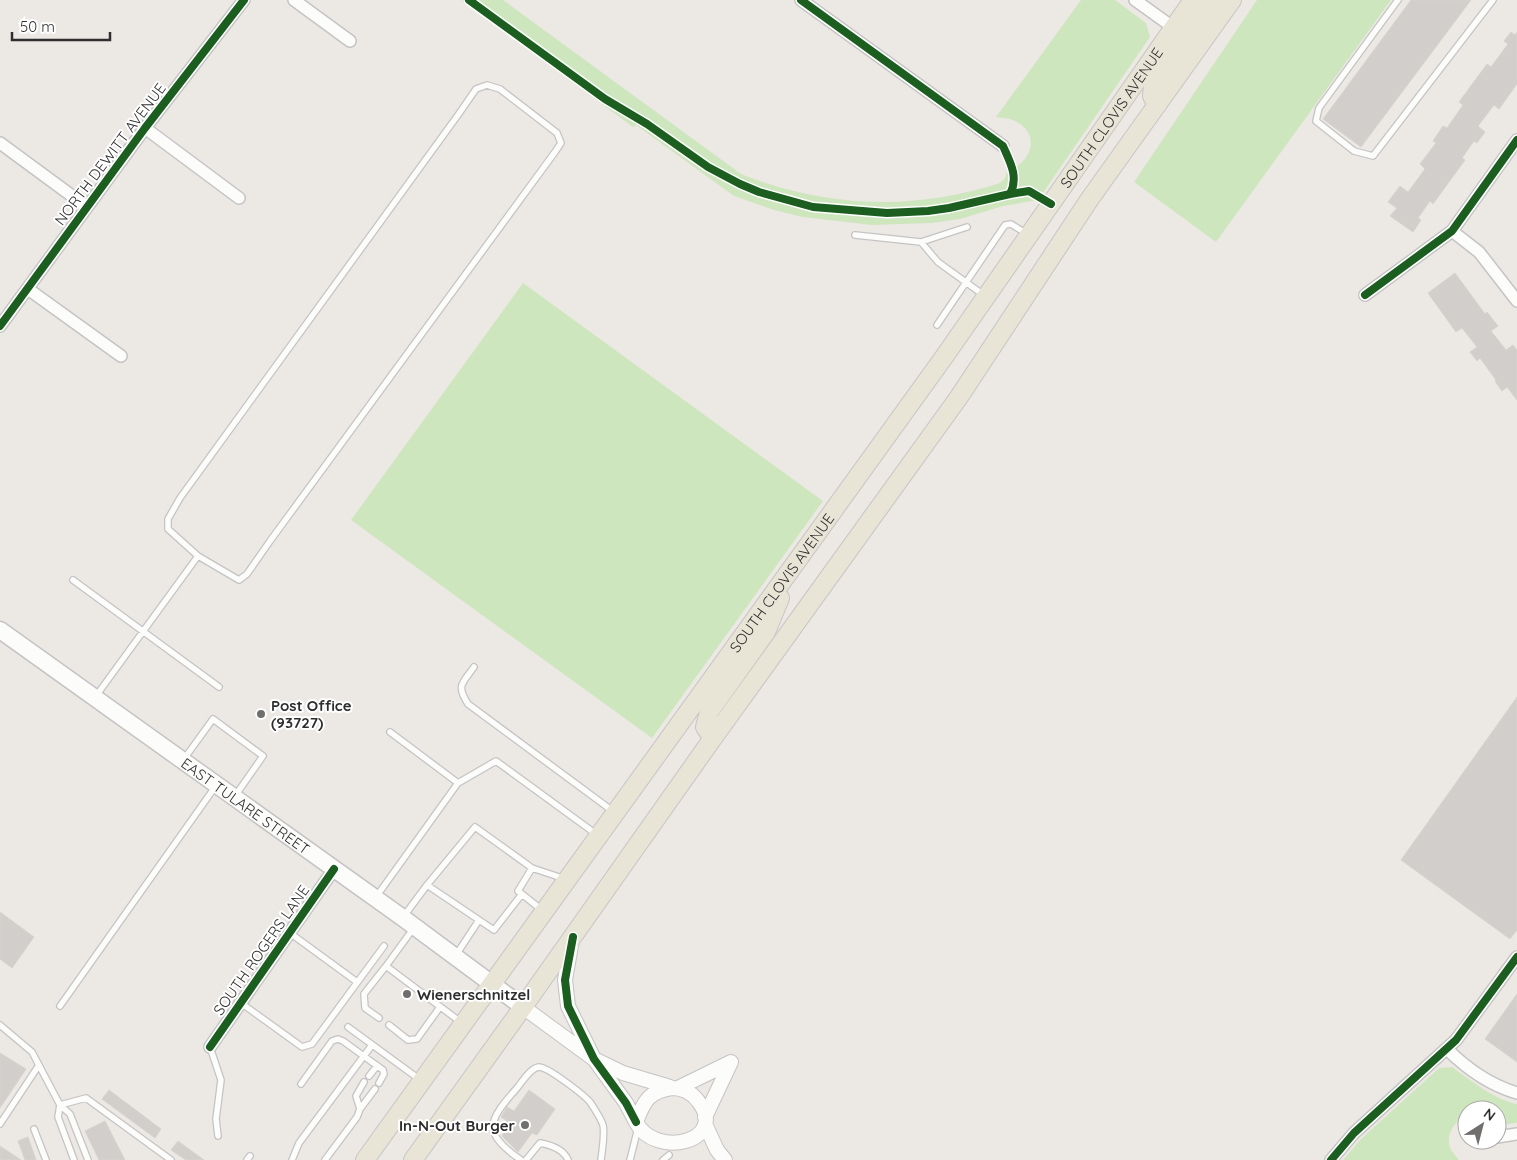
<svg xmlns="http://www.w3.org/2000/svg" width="1517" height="1160" font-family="Quicksand,sans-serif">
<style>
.green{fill:#cee6be}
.building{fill:#d1cecb;stroke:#d7d4d0}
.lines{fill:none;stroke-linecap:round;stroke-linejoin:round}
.service-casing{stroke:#c5c4c5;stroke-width:8}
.minor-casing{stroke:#c5c4c5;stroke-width:14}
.tertiary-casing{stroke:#c5c4c5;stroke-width:16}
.secondary-casing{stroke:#c5c4c5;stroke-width:19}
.primary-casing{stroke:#c6c5c4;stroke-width:20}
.service{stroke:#fcfcfb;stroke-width:5.5}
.minor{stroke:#fcfcfb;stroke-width:11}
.tertiary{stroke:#fcfcfb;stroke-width:14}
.secondary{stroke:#fcfcfb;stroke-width:16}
.primary{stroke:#e8e4d6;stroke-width:18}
.cycleway-casing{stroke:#fff;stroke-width:11}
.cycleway{stroke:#1b5e20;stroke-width:8}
.poi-dot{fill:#706f6e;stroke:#fff;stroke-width:2}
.labels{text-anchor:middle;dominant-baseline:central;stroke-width:4;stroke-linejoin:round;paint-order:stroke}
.street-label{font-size:15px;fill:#2e2e2e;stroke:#fff}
.poi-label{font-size:15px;font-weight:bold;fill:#2e2e2e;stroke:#fff;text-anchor:start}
</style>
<rect width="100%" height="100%" fill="#ece8e4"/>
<path class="green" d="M461,0H503L741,174C825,208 914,211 1000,183L1005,178L1007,171C1031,164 1042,134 1015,121C1009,118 1002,118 996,117L1081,0H1115L1146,23L1150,37L1038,200L1003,206L960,219L932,223L872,225L803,217L774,210L734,196L636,125L633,127Z
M1257,0H1391L1216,242L1134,182Z
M523,283L823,501L652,738L351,520Z
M1452,1067C1472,1081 1493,1099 1517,1104V1123L1507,1124L1497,1121V1110H1467V1114C1456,1120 1445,1134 1450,1147C1451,1151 1456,1156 1459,1160H1343L1361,1139L1439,1068Z"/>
<path class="building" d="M1411,0H1471L1361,147L1323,119Z
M1511,32L1515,35L1517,32V84L1499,109L1494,105L1478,126L1485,132L1477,143L1474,141L1462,158L1465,160L1433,204L1430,201L1418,218L1421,220L1413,232L1390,216L1397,208L1388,202L1400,186L1408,192L1425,169L1420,164L1436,143L1433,141L1443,126L1447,128L1463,105L1459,102L1487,64L1491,67L1508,44L1504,41Z
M1455,273L1485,314L1487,312L1498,326L1491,331L1506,350L1513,345L1517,350V400L1507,387L1502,391L1495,381L1496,380L1480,358L1477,361L1470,352L1477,347L1462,328L1456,332L1428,293Z
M1517,697V930L1510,939L1401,860Z
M0,912L34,937L12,968L0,959Z
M1517,994V1062L1485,1039Z
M0,1053L26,1069L0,1108Z
M109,1090L161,1129L155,1138L102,1099Z
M529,1090L555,1109L537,1135L532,1133L518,1152L502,1136L506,1130V1120L501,1117L507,1107L514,1111Z
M105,1121L125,1160H99L85,1131Z
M28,1137L36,1160H25L18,1141Z
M178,1141L204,1160H186L171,1150Z
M0,1146L21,1160H0Z"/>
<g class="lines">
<g class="service-casing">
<path id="service" d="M1398,0L1319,108L1316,121L1354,151L1373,156L1493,0
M855,235L921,242L938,262L985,296
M921,242L967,227
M937,325L1005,225L1011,224L1027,234
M73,580L219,687
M474,667C462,684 456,685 468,704L614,812
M96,696L198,556L239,580L247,574L270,541L555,152L561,143L557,133L500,89L487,85L476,89L458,115L180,498L168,519V529L198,556
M390,732L458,783
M184,759L213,719L263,756L235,796
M427,885L475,827L532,868
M376,897L458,783L496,761L596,834
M542,910L518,891L532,868L565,879
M404,916L427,885L479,920L456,955
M479,920L494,930L522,894
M413,929L386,966L462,1023
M290,933L357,982
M241,1003L302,1047L312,1044L384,946
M60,1006L215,787
M379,1018L365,1008L364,994L386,966
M0,1025L32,1052L60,1105L70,1114L88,1160
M389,1025L408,1040L417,1039L440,1007
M348,1027L419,1079
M210,1047L221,1080L216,1119L218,1136
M369,1076L377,1066
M301,1084L332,1041L338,1039L343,1041L383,1070L384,1074L379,1083
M60,1105L86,1098L171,1160
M60,1105L58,1117L74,1160
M360,1109L356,1096L364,1082
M0,1124L39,1065
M34,1129L46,1160
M247,1160L250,1156
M292,1160L299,1143L372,1045
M325,1160L357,1117L360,1109L375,1089
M521,1160C481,1132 488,1121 517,1088C523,1081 530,1068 539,1067C548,1067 584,1095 590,1102C594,1108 601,1119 603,1125C605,1133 602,1152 601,1160
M526,1160L540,1143C551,1145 564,1150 568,1160
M630,1160L638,1128
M663,1160L669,1155"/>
</g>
<g class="minor-casing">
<path id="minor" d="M294,0L350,41
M801,0L1003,146
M1135,0L1174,28
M145,128L239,198
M0,143L87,207
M1452,231L1479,252L1517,301
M28,289L121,356
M1365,295L1452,231L1517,140
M0,326L145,128L244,0
M210,1047L334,869
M1447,1049C1467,1069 1490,1085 1517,1093
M1497,1137L1517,1134
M1331,1160L1354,1133L1456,1040L1517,957"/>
</g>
<g class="tertiary-casing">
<path id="tertiary" d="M572,940L565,980L568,1006L594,1059L626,1103L636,1122
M523,1007L594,1059L623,1073L670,1087
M672,1088C683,1088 692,1093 698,1101C730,1141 655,1160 636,1122C644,1101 649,1091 672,1088Z
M678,1088L731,1062L705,1117
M705,1124L717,1150L725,1160"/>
</g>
<g class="secondary-casing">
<g id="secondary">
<path id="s1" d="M0,630L403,918L523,1007"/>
</g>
</g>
<g class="primary-casing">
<g id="primary">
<path d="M1157,105L1152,96L1153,84L1213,0"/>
<path d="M713,738L705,727L709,712L766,632L780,598"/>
<path id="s2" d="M365,1160L944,357L1193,0"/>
<path d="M413,1160L523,1007L713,738L959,397L1089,200L1232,0"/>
</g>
</g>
<use href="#service" class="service"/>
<use href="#minor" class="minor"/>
<use href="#tertiary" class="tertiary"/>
<use href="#secondary" class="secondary"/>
<use href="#primary" class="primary"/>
<g class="cycleway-casing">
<path id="cycleway" d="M469,0L605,99L647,124L708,167L740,184L759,192L813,207L887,213L928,211L949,208L1010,194L1029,191L1051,204
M801,0L1003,146C1010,162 1019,177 1010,194
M1365,295L1452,231L1517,140
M0,326L145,128L244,0
M573,937L565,980L568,1006L594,1059L626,1103L636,1122
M210,1047L334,869
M1331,1160L1354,1133L1456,1040L1517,957"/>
</g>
<use href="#cycleway" class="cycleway"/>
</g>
<g class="poi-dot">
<circle cx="261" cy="714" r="5"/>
<circle cx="407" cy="994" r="5"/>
<circle cx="525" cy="1125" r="5"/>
</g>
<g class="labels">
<g class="street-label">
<text stroke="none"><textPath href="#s2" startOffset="1282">SOUTH CLOVIS AVENUE</textPath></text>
<text transform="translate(110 154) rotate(-53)">NORTH DEWITT AVENUE</text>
<text stroke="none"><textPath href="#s2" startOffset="712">SOUTH CLOVIS AVENUE</textPath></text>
<text stroke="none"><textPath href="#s1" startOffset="302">EAST TULARE STREET</textPath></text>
<text transform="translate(261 950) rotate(-55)">SOUTH ROGERS LANE</text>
</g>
<g class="poi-label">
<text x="271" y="705">Post Office<tspan x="271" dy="17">(93727)</tspan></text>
<text x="417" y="994">Wienerschnitzel</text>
<text x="515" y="1125" text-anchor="end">In-N-Out Burger</text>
</g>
</g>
<g transform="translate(1482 1125) rotate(36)"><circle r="24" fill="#ffffff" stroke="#ababab"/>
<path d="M0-4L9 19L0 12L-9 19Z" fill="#706f6e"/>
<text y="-8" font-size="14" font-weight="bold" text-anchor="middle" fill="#2e2e2e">N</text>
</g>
<path d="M12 32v8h98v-8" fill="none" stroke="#2e2e2e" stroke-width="2.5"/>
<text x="20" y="32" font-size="15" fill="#2e2e2e" stroke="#ffffff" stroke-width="4" paint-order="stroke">50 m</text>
</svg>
